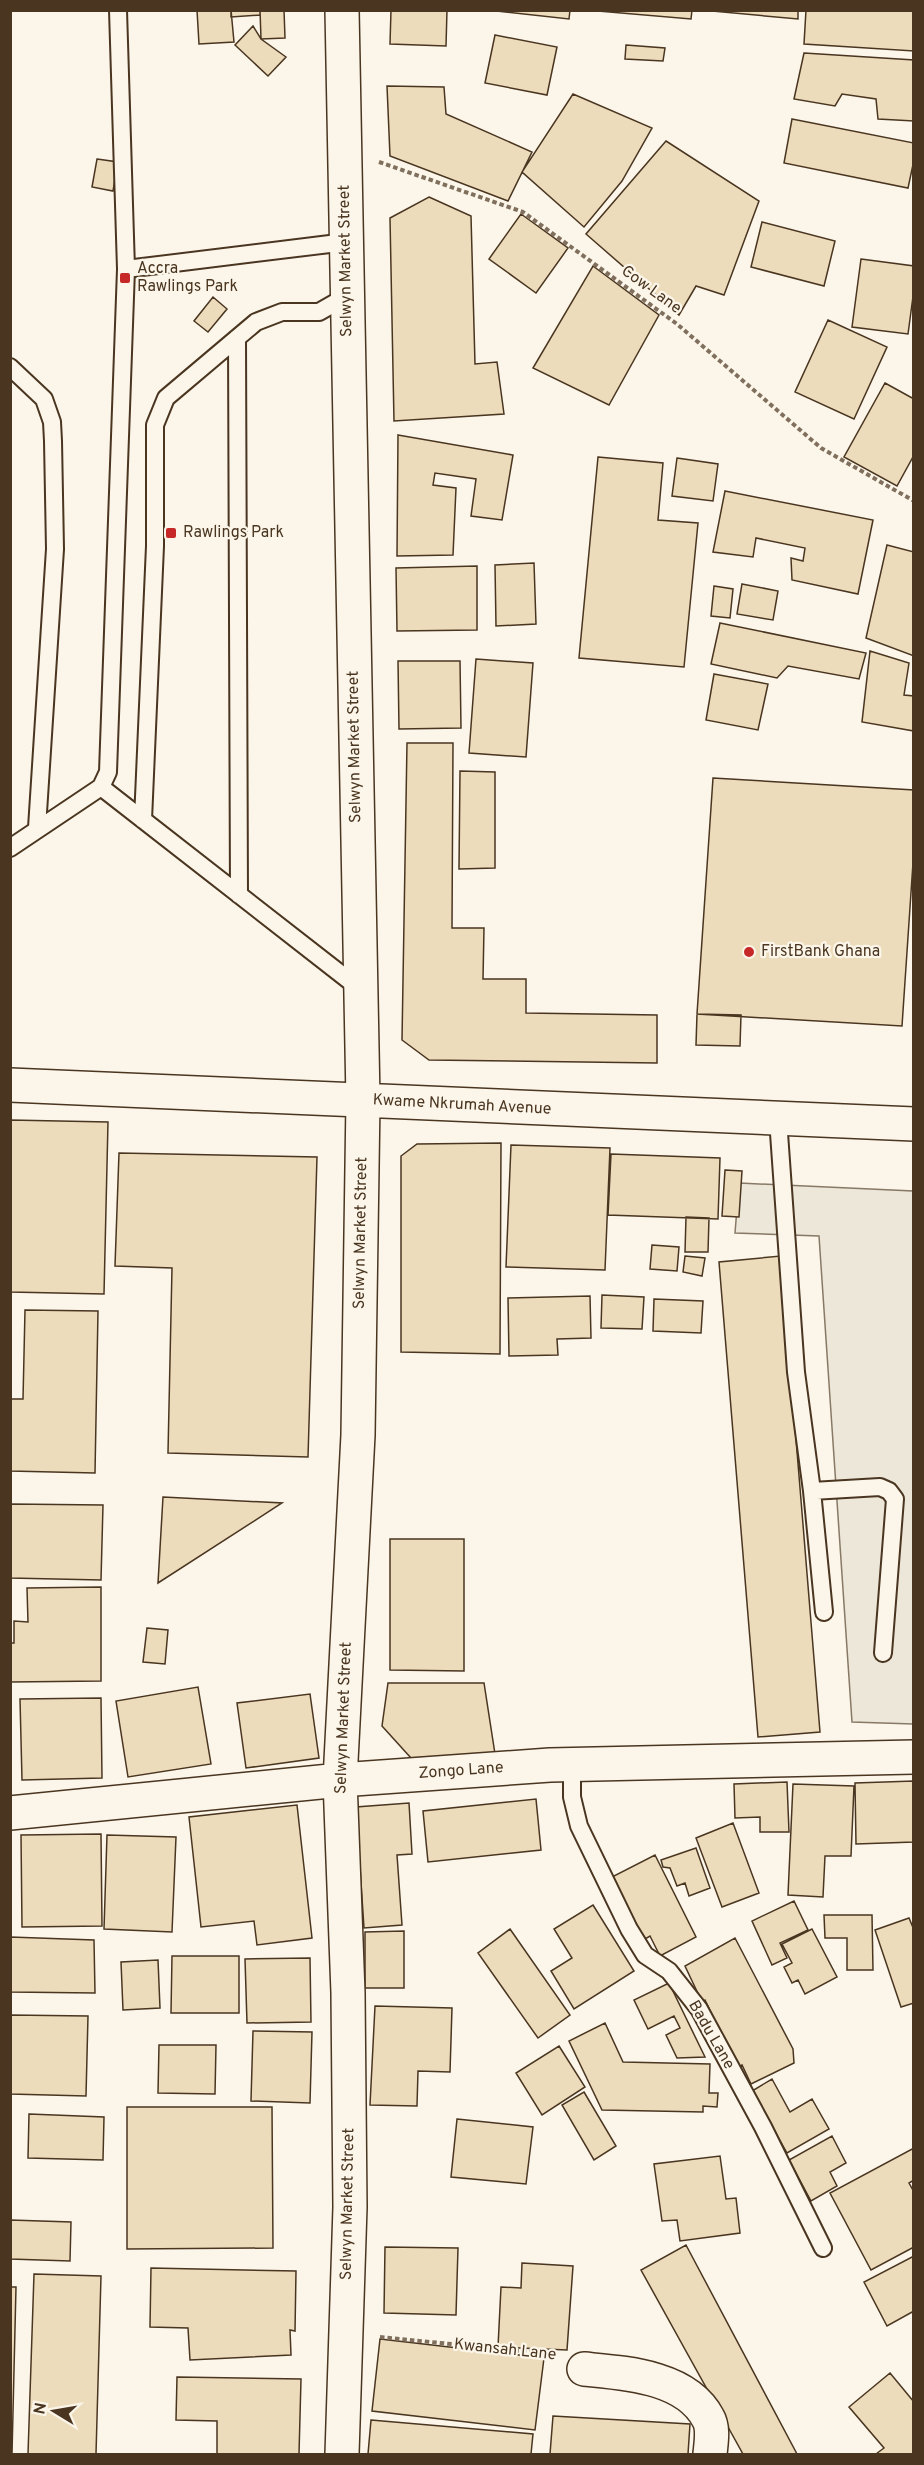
<svg xmlns="http://www.w3.org/2000/svg" width="924" height="2465" font-family="Overpass,sans-serif">
<style>
.parking{fill:#ede7d9;stroke:#887966;stroke-width:1.5}
.building{fill:#ecdcbc;stroke:#4a3520;stroke-width:1.5}
.lines{fill:none;stroke-linecap:round;stroke-linejoin:round}
.service-casing{stroke:#4a3520;stroke-width:20}
.minor-casing{stroke:#4a3520;stroke-width:36}
.secondary-casing{stroke:#4a3520;stroke-width:36}
.path{stroke:#7f6f5c;stroke-width:4;stroke-dasharray:4.5 3;stroke-linecap:butt}
.service{stroke:#fbf6e9;stroke-width:16}
.minor{stroke:#fbf6e9;stroke-width:33}
.secondary{stroke:#fbf6e9;stroke-width:33}
.poi-dot{fill:#c62828;stroke:#fbf6e9;stroke-width:2}
.labels{text-anchor:middle;dominant-baseline:central;stroke-width:4.5;stroke-linejoin:round;paint-order:stroke}
.street-label{font-size:16px;fill:#4a3520;stroke:#fbf6e9}
.poi-label{font-size:16px;fill:#4a3520;stroke:#fbf6e9;text-anchor:start}
</style>
<rect width="100%" height="100%" fill="#fbf6e9"/>
<path class="parking" d="M739,1183L913,1191V1724L852,1722L819,1236L735,1233Z"/>
<path class="building" d="M197,10H231L234,42L199,44Z
M231,10H260V15L231,17Z
M260,10H284L285,38L261,39Z
M391,10H447L446,46L390,44Z
M487,10H570L569,19Z
M586,10H692L691,19Z
M701,10H798V19Z
M806,10H914V51L804,44Z
M253,26L261,39L286,57L268,76L235,45Z
M495,35L557,47L547,95L485,83Z
M626,45L665,48L663,61L625,59Z
M804,53L914,60V121L878,119L876,99L842,94L835,106L794,99Z
M387,86L444,87L446,114L532,152L508,201L390,156Z
M573,94L652,128L622,181L584,227L522,172Z
M792,119L914,143V160L908,188L784,163Z
M666,141L759,201L724,295L696,286L679,315L586,234Z
M97,159L118,162L113,191L92,187Z
M429,197L471,216L475,364L497,362L504,414L394,421L390,218Z
M521,214L568,248L536,293L489,259Z
M762,222L835,241L824,286L751,267Z
M861,259L914,266V289L908,334L852,327Z
M593,266L659,315L609,405L533,368Z
M213,297L227,309L208,332L194,321Z
M828,320L887,347L854,419L795,392Z
M885,383L914,399V455L897,486L844,457Z
M398,435L513,455L502,520L471,516L476,479L435,473L433,485L456,488L453,555L397,556Z
M598,457L663,463L658,520L698,523L684,667L579,658Z
M677,458L718,464L713,501L672,496Z
M725,491L873,520L858,594L792,580L791,558L803,561L805,548L756,538L753,557L713,552Z
M887,545L914,552V656L866,638Z
M534,563L536,624L496,626L495,565Z
M477,566V630L397,631L396,568Z
M742,584L778,591L773,620L737,614Z
M714,586L733,589L730,618L711,616Z
M720,623L866,653L859,679L788,666L777,678L711,664Z
M870,651L909,663L904,695L914,696V731L862,722Z
M476,659L533,663L526,757L469,753Z
M398,661H460L461,728L399,729Z
M714,674L768,684L758,730L706,720Z
M407,743H453L452,928H484L483,979H526V1013L657,1015V1063L429,1060L402,1040Z
M460,771L495,772V868L459,869Z
M713,778L914,790V848L902,1026L697,1014Z
M697,1014L741,1015L740,1046L696,1045Z
M10,1120L108,1122L104,1294L10,1292Z
M501,1143L500,1354L401,1352V1156L417,1144Z
M511,1145L610,1148L605,1270L506,1267Z
M119,1153L317,1157L308,1457L168,1453L172,1268L115,1266Z
M611,1154L720,1158L718,1219L608,1215Z
M725,1170L742,1171L739,1217L722,1216Z
M686,1217L709,1218L708,1252H685Z
M652,1245L679,1247L677,1271L650,1269Z
M685,1256L705,1258L702,1276L683,1272Z
M781,1256L820,1732L758,1737L719,1262Z
M602,1295L644,1297L642,1329L601,1328Z
M590,1296L591,1338L557,1339L558,1355L509,1356L508,1298Z
M654,1299L703,1301L701,1333L653,1331Z
M25,1310L98,1311L95,1473L10,1471V1399H23Z
M163,1497L282,1503L158,1583Z
M10,1504L103,1505L101,1580L10,1578Z
M390,1539H464V1671L390,1670Z
M101,1587V1681L10,1682V1643H14V1621L28,1622L27,1588Z
M147,1628L168,1630L165,1664L143,1662Z
M388,1683H484L495,1754L411,1758L382,1726Z
M198,1687L211,1764L128,1777L116,1701Z
M310,1694L319,1758L246,1768L237,1703Z
M101,1698L102,1778L22,1780L20,1699Z
M914,1781V1842L856,1844L855,1783Z
M787,1782L789,1832H760V1817L735,1818L734,1784Z
M793,1784L854,1786L851,1856H825L823,1897L788,1895Z
M536,1799L541,1850L428,1862L423,1811Z
M409,1803L412,1854L397,1855L402,1925L364,1928L356,1807Z
M297,1805L312,1938L257,1945L254,1921L201,1927L189,1817Z
M733,1823L759,1893L722,1907L696,1838Z
M101,1834L102,1926L22,1927L21,1835Z
M107,1835L176,1837L172,1932L104,1929Z
M696,1848L710,1888L689,1896L685,1883L677,1886L670,1868L663,1867L661,1860Z
M655,1855L696,1937L660,1956L650,1936L640,1942L608,1879Z
M794,1901L808,1930L780,1943L787,1958L772,1965L752,1921Z
M593,1905L634,1971L574,2009L551,1971L572,1958L554,1929Z
M824,1915H872L873,1970H847V1938H825Z
M909,1918L914,1930V2003L901,2007L875,1930Z
M510,1929L570,2015L538,2038L478,1953Z
M812,1929L837,1977L805,1994L798,1980L792,1983L784,1967L792,1963L782,1944Z
M404,1931V1988H365V1932Z
M10,1937L94,1940L95,1993L10,1992Z
M735,1938L793,2049L794,2063L751,2084L742,2065L738,2068L705,2000L702,2002L685,1966Z
M172,1956H239V2013H171Z
M310,1958L311,2022L247,2023L245,1959Z
M158,1960L160,2008L123,2010L121,1962Z
M669,1983L705,2057L677,2058L666,2035L680,2028L674,2016L648,2029L634,2000Z
M375,2006L452,2008L450,2072L418,2071L417,2106L370,2105Z
M10,2015L88,2016L86,2096L10,2094Z
M605,2023L623,2062L710,2064L709,2093H718L717,2107L703,2106V2112L602,2110L569,2041Z
M253,2031L312,2032L310,2103L251,2101Z
M159,2045H216L215,2094L158,2093Z
M559,2046L585,2087L542,2115L516,2073Z
M772,2079L790,2112L812,2099L829,2129L787,2153L752,2091Z
M584,2092L616,2146L594,2160L562,2105Z
M127,2107H272L273,2248L127,2249Z
M29,2114L104,2117L103,2160L28,2158Z
M457,2119L533,2127L526,2184L451,2177Z
M832,2136L846,2163L830,2172L837,2186L811,2201L789,2160Z
M914,2148V2180L909,2183L914,2192V2247L871,2270L830,2193Z
M720,2156L726,2199L736,2198L740,2233L680,2241L677,2220L662,2221L654,2164Z
M10,2220L71,2222L70,2261L10,2259Z
M686,2245L797,2454H743L641,2270Z
M385,2247L458,2248L456,2315L384,2313Z
M914,2256V2311L887,2326L864,2282Z
M522,2263L573,2266L567,2350L498,2347L501,2287L521,2288Z
M151,2268L296,2271L295,2331L290,2330L291,2355L190,2360L188,2328L150,2327Z
M34,2274L101,2276L96,2454H28Z
M10,2287H16L12,2454H10Z
M380,2339L544,2358L535,2430L372,2411Z
M890,2373L914,2402V2454H876L884,2448L849,2407Z
M177,2377L301,2379L299,2454H217V2421L176,2420Z
M553,2416L690,2424L688,2454H550Z
M371,2420L533,2434L531,2454H368Z"/>
<g class="lines">
<g class="service-casing">
<path id="service" d="M126,269L346,242
M237,338L239,895
M10,367L44,399L52,422L53,441L55,549L37,828
M101,787L360,989
M143,820L155,546V425L166,398L256,322L282,312H319L347,296
M10,848L101,787L108,772L126,269L118,10
M778,1119L796,1372L812,1491L824,1612
M812,1491L880,1487L889,1491L895,1499L883,1653
M572,1764V1797L579,1826L629,1929L645,1955L669,1971L699,2009L763,2127L823,2248"/>
</g>
<g class="minor-casing">
<path id="minor" d="M340,1780L348,1993L350,2207L342,2454
M584,2369C624,2373 686,2376 708,2418C714,2428 711,2443 710,2454"/>
</g>
<g class="secondary-casing">
<path id="secondary" d="M10,1085L914,1124
M340,1780L358,1435L363,1100L342,10
M10,1813L340,1780L550,1765L914,1757"/>
</g>
<path class="path" d="M379,162L523,212L677,324L821,448L914,501
M380,2337L552,2354"/>
<use href="#service" class="service"/>
<use href="#minor" class="minor"/>
<use href="#secondary" class="secondary"/>
</g>
<g class="poi-dot">
<rect x="119" y="272" width="12" height="12" rx="3"/>
<rect x="165" y="527" width="12" height="12" rx="3"/>
<circle cx="749" cy="952" r="6"/>
</g>
<g class="labels">
<g class="street-label">
<text transform="translate(346 261) rotate(-91)">Selwyn Market Street</text>
<text transform="translate(651 290) rotate(36)">Cow Lane</text>
<text transform="translate(355 747) rotate(-91)">Selwyn Market Street</text>
<text transform="translate(462 1105) rotate(3)">Kwame Nkrumah Avenue</text>
<text transform="translate(361 1233) rotate(-89)">Selwyn Market Street</text>
<text transform="translate(344 1718) rotate(-88)">Selwyn Market Street</text>
<text transform="translate(461 1771) rotate(-4)">Zongo Lane</text>
<text transform="translate(711 2035) rotate(60)">Badu Lane</text>
<text transform="translate(348 2204) rotate(-89)">Selwyn Market Street</text>
<text transform="translate(505 2350) rotate(6)">Kwansah Lane</text>
</g>
<g class="poi-label">
<text x="137" y="269">Accra<tspan x="137" dy="18">Rawlings Park</tspan></text>
<text x="183" y="533">Rawlings Park</text>
<text x="761" y="952">FirstBank Ghana</text>
</g>
</g>
<rect width="924" height="2465" fill="none" stroke="#4a3520" stroke-width="24"/>
<g transform="translate(54 2411) rotate(281)" stroke="#fbf6e9" stroke-width="4.5" paint-order="stroke">
<path d="M0-4.5L10 22L0 15L-10 22Z" fill="#4a3520"/>
<text y="-9" font-size="16" font-weight="bold" text-anchor="middle" fill="#4a3520">N</text>
</g>
</svg>
